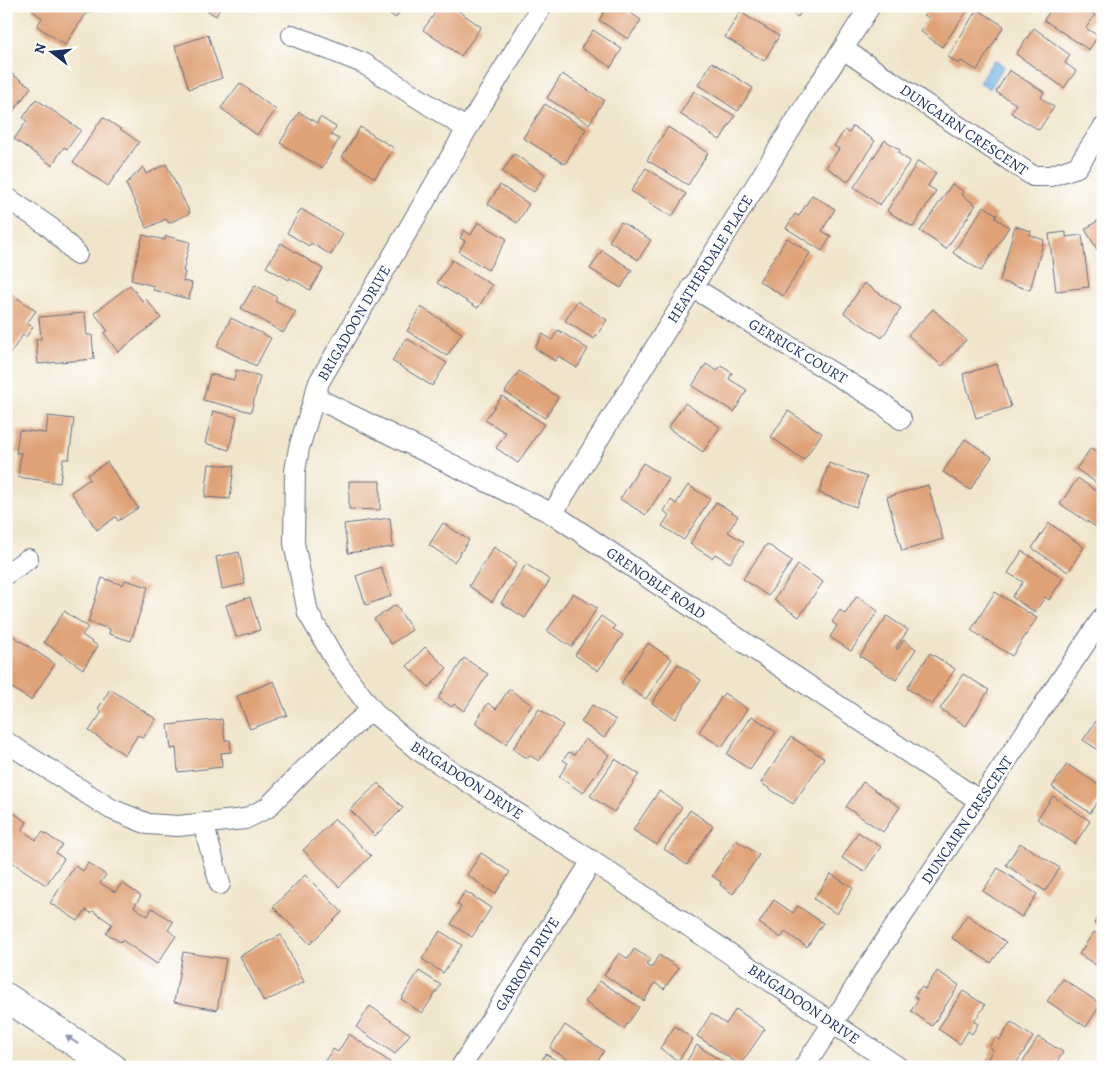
<svg xmlns="http://www.w3.org/2000/svg" width="1109" height="1073" font-family="Alegreya,serif">
<style>
.water{fill:#6eb0e3;stroke:#4470a0}
.building{fill:#dfa277}
.lines{fill:none;stroke-linecap:round;stroke-linejoin:round}
.minor-casing{stroke:#666f84;stroke-width:22}
.secondary-casing{stroke:#666f84;stroke-width:30}
.minor{stroke:#fff;stroke-width:20}
.secondary{stroke:#fff;stroke-width:28}
.oneway{fill:#8d97ae}
.labels{text-anchor:middle;dominant-baseline:central;stroke-width:5;stroke-linejoin:round;paint-order:stroke}
.street-label{font-size:15px;fill:#1b2f5e;stroke:#fff}
</style>
<rect width="100%" height="100%" fill="#fff"/>
<filter id="ink" filterUnits="userSpaceOnUse"><feTurbulence type="fractalNoise" baseFrequency=".02" numOctaves="2"/><feDisplacementMap in="SourceGraphic" scale="10" xChannelSelector="R" yChannelSelector="G"/><feConvolveMatrix kernelMatrix="1 2 1 2 8 2 1 2 1" color-interpolation-filters="sRGB"/></filter>
<filter id="wash" filterUnits="userSpaceOnUse"><feTurbulence type="fractalNoise" baseFrequency=".0096" numOctaves="4" result="noise"/><feDisplacementMap in="SourceGraphic" scale="20" xChannelSelector="R" yChannelSelector="G"/><feGaussianBlur stdDeviation="1.12" result="paint"/><feColorMatrix in="noise" values="0 0 0 0 0 0 0 0 0 0 0 0 0 0 0 0 0 1.4 0 .05"/><feComposite in="paint" operator="in"/></filter>
<g filter="url(#wash)">
<rect width="100%" height="100%" fill="#f0e5ca"/>
<path class="water" d="M994,60L1004,66L990,89L979,82Z"/>
<g id="blocks">
<path class="building" d="M34,6H95L91,12L88,11L65,45L37,26L42,18L32,10Z
M200,6H221L216,16Z
M377,6H403L396,18Z
M440,6H452L481,27L461,56L423,30Z
M608,6H620L641,20L628,39L599,20Z
M781,6H804L798,17Z
M936,6L970,7L942,47L920,31L929,18L924,15L929,7L934,10Z
M1053,6H1082L1095,15L1086,28L1098,36L1089,50L1044,20Z
M977,9L1004,26L977,70L961,61L959,64L948,57Z
M740,12L779,36L764,61L725,37Z
M1034,28L1070,55L1065,63L1076,71L1064,88L1016,54Z
M593,30L622,49L611,67L581,48Z
M208,35L222,78L189,89L175,46Z
M712,62L753,88L738,111L698,85Z
M6,70L31,87L6,122Z
M1009,70L1044,92L1041,98L1054,107L1039,130L1011,113L1016,104L996,92Z
M562,74L604,100L589,124L547,98Z
M240,83L276,110L257,135L221,108Z
M694,91L735,116L720,140L680,114Z
M36,99L81,130L67,149L64,147L52,165L14,139L27,121L23,118Z
M545,104L586,129L565,164L523,138Z
M299,112L317,123L320,117L336,127L331,135L339,139L322,168L280,143Z
M103,117L139,142L108,186L73,162Z
M853,126L875,141L848,182L826,167L839,149L834,146L845,130L849,133Z
M360,127L394,148L375,178L342,157Z
M668,127L708,153L688,185L647,160Z
M885,140L900,150L898,153L910,161L880,205L854,187Z
M514,154L545,174L534,192L502,172Z
M918,161L936,173L928,186L936,191L913,227L887,211Z
M166,164L190,213L169,223L166,219L147,228L126,184L143,167L146,174Z
M646,168L686,194L672,217L631,191Z
M952,184L964,192L962,195L976,205L946,249L920,231Z
M500,185L529,204L517,223L488,204Z
M812,195L835,209L822,231L831,236L822,251L786,228L795,214L799,216Z
M984,206L997,215L995,218L1009,227L981,271L953,253Z
M301,209L343,234L331,255L311,243L309,246L287,233Z
M1099,220L1101,223L1103,222V259L1085,229Z
M478,222L507,239L488,270L459,252L465,241L460,238L464,230L471,235Z
M621,222L651,240L638,260L609,241Z
M1015,226L1031,231L1030,235L1044,240L1030,290L1000,281Z
M1066,232V237L1082,235L1089,287L1056,291L1049,234Z
M143,235L165,240L166,236L190,242L183,271L185,272L183,281L192,283L189,299L153,290L154,286L131,280Z
M787,238L810,253L783,296L759,281Z
M281,243L323,269L310,290L290,278L289,280L266,267Z
M602,250L632,270L621,288L590,269Z
M452,260L492,285L478,308L437,283Z
M864,283L901,308L882,338L844,313Z
M130,285L143,302L146,299L161,318L118,352L104,333L108,331L94,313Z
M255,285L277,297L275,300L296,312L283,333L241,308Z
M6,290L36,311L27,323L33,327L26,337L23,335L6,359Z
M577,301L607,320L594,339L565,321Z
M421,307L462,333L447,356L407,331Z
M933,309L966,340L942,366L908,335Z
M85,313L87,335H92L94,359L38,364L36,339H41L39,317Z
M231,318L271,338L256,366L217,346Z
M558,330L588,349L577,368L558,356L555,361L535,348L543,334L552,340Z
M406,338L447,363L432,386L392,361Z
M706,364L717,371L721,366L732,373L729,379L747,390L734,412L692,386Z
M997,364L1011,407L976,418L963,374Z
M236,370L260,376L251,412L203,400L210,374L234,380Z
M519,371L558,397L545,418L505,392Z
M502,396L544,424L518,463L496,448L506,433L485,420Z
M685,403L720,427L703,452L668,428Z
M213,411L237,417L229,450L205,443Z
M788,411L822,433L804,460L771,437Z
M48,416L74,419L69,459H63L60,483L18,477L21,453H16L19,430L46,433Z
M965,439L992,457L970,490L943,472Z
M1091,448L1103,456V487L1076,469Z
M107,462L138,508L118,521L116,517L97,530L71,492L90,479L87,475Z
M643,463L669,479L646,515L620,499Z
M829,463L867,477L856,507L819,493Z
M209,464L234,466L230,499L205,497Z
M1078,478L1103,496V517L1096,527L1060,504Z
M349,481H380V510L349,509Z
M688,485L710,499L684,540L662,526L669,515L664,511L671,500L676,504Z
M928,485L943,539L902,551L887,497Z
M716,502L738,516L728,532L744,542L730,563L715,554L712,558L690,544Z
M390,518L393,547L348,553L344,524Z
M443,523L469,540L454,562L429,545Z
M1049,523L1084,547L1068,572L1032,548Z
M767,544L792,561L768,596L743,579Z
M494,547L517,563L492,602L469,586Z
M1022,551L1063,578L1049,600L1045,597L1035,612L1012,597L1023,582L1008,573Z
M239,552L245,584L222,589L216,557Z
M526,564L550,580L525,618L501,603Z
M798,565L823,582L799,617L774,600Z
M381,567L391,596L366,605L356,576Z
M102,578L123,585L125,580L148,587L131,641L109,634L110,629L88,622Z
M995,592L1037,618L1012,656L971,630Z
M573,593L597,608L572,647L547,631Z
M857,596L878,611L851,651L830,637L837,626L832,622L840,610L845,614Z
M250,597L260,630L236,637L226,605Z
M396,605L412,630L391,644L374,619Z
M64,611L88,627L82,635L98,646L83,669L44,642Z
M601,616L615,626L613,629L623,635L598,671L575,655Z
M887,616L908,630L896,648L898,649L904,640L916,649L896,680L860,656Z
M10,634L55,664L31,700L6,684V639Z
M648,643L672,659L646,699L621,683Z
M425,647L447,668L429,687L407,666Z
M930,653L955,669L932,705L907,688Z
M464,658L488,674L464,711L454,704L452,707L438,698Z
M678,664L701,680L675,719L652,703Z
M963,674L989,690L966,726L940,709Z
M274,681L287,715L250,729L237,696Z
M110,689L156,719L143,738L138,735L125,755L89,731L102,712L98,709Z
M509,689L532,705L506,744L475,723L488,703L496,709Z
M724,693L747,709L722,747L699,732Z
M592,705L616,720L604,738L581,722Z
M539,709L563,725L539,761L529,755L527,758L513,749Z
M752,716L776,732L750,770L727,754Z
M1099,717L1103,720V753L1083,740Z
M222,719L225,740H230L231,752L221,753L222,767L178,772L176,748L171,749L168,725Z
M791,737L824,758L793,804L761,783Z
M585,739L609,755L583,793L559,777L568,763L563,760L569,752L574,755Z
M615,759L639,774L614,812L590,796Z
M1067,764L1103,788V793L1090,813L1052,787Z
M863,782L900,807L883,832L846,807Z
M378,783L403,808L375,836L350,810Z
M659,791L682,807L657,845L633,830Z
M1053,796L1090,821L1075,844L1037,819Z
M9,810L27,822L22,830L36,840L43,832L62,845L56,853L64,859L46,885L12,862L6,870V814Z
M690,810L713,826L687,865L664,849Z
M335,819L371,856L339,887L303,850Z
M858,832L881,847L864,872L842,858Z
M736,840L759,855L733,894L720,885L721,882L712,876Z
M1020,843L1060,868L1045,891L1006,865Z
M481,853L510,872L495,894L467,875Z
M88,863L106,875L100,883L115,892L122,883L141,896L134,907L148,916L152,908L173,922L168,930L176,936L157,964L122,940L120,942L106,933L112,924L93,911L91,913L86,910L78,921L50,903L75,866L83,871Z
M998,868L1037,894L1022,917L983,891Z
M831,874L853,888L837,914L814,899Z
M305,875L342,912L310,944L273,907Z
M465,891L491,908L472,937L451,924L461,907L457,904Z
M774,900L793,913L798,906L823,923L807,947L785,932L781,938L759,923Z
M1103,910V929L1094,923Z
M967,915L1006,942L991,963L952,938Z
M440,931L462,945L443,973L422,959Z
M1094,932L1103,938V970L1079,954Z
M281,935L304,982L264,1002L240,956Z
M634,949L650,959L646,965L651,968L659,955L679,968L664,989L655,983L644,1001L604,975L619,953L628,959Z
M183,952L226,959L217,1010L174,1002Z
M419,971L441,985L422,1013L401,999Z
M937,971L959,985L932,1026L911,1011L918,999L914,996L921,987L925,989Z
M1063,979L1101,1004L1086,1027L1047,1001Z
M600,981L639,1007L624,1029L585,1002Z
M963,991L985,1005L974,1022L978,1024L972,1034L968,1031L960,1044L938,1029Z
M370,1006L410,1034L395,1054L356,1027Z
M736,1009L765,1029L740,1065L697,1036L711,1014L726,1024Z
M1011,1022L1033,1037L1014,1067H993L986,1062L993,1049L989,1047L996,1037L1000,1040Z
M565,1025L604,1051L594,1067H579L550,1048Z
M675,1026L693,1039L678,1061L660,1048Z
M349,1034L390,1062L387,1067H324L322,1065L333,1049L338,1052Z
M1038,1037L1063,1052L1054,1067H1020Z
M697,1045L730,1067H683Z
M546,1054L566,1067H537Z"/>
</g>
</g>
<g filter="url(#ink)">
<use href="#blocks" fill-opacity="0" stroke="#666f84" stroke-width="1"/>
<g class="lines">
<g class="minor-casing">
<path id="minor" d="M542,6L467,129L319,382L299,448L295,471L294,543L308,613L337,663L374,713L418,750L592,861L898,1067
M292,35L363,63L467,129
M843,49L1033,176H1050L1077,167L1103,128
M6,197L51,228L77,254
M692,287L882,403L901,419
M314,397L555,515L980,801
M552,514L810,98L843,49L870,6
M6,574L28,559
M6,742L111,809L148,824L178,826L245,819L267,808L306,768L372,709
M203,823L220,884
M461,1067L592,861
M804,1067L833,1023L867,968L1103,617"/>
</g>
<g class="secondary-casing">
<path id="secondary" d="M6,997L112,1067"/>
</g>
<use href="#minor" class="minor"/>
<use href="#secondary" class="secondary"/>
</g>
<defs><path id="oneway-solid" d="M-6-.8H1V-3.2L6.5 0L1 3.2V.8H-6Z" transform="scale(1.25)"/></defs>
<use class="oneway" href="#oneway-solid" transform="translate(72 1040) rotate(-147)"/>
</g>
<g class="labels">
<g class="street-label">
<text transform="translate(964 130) rotate(34)">DUNCAIRN CRESCENT</text>
<text transform="translate(710 259) rotate(-58)">HEATHERDALE PLACE</text>
<text transform="translate(354 323) rotate(-60)">BRIGADOON DRIVE</text>
<text transform="translate(798 351) rotate(31)">GERRICK COURT</text>
<text transform="translate(656 583) rotate(34)">GRENOBLE ROAD</text>
<text transform="translate(467 780) rotate(33)">BRIGADOON DRIVE</text>
<text transform="translate(967 820) rotate(-56)">DUNCAIRN CRESCENT</text>
<text transform="translate(527 964) rotate(-58)">GARROW DRIVE</text>
<text transform="translate(804 1004) rotate(34)">BRIGADOON DRIVE</text>
</g>
</g>
<rect width="1109" height="1073" fill="none" stroke="#fff" stroke-width="25"/>
<g transform="translate(52 52) rotate(286)" stroke="#ffffff" stroke-width="4" paint-order="stroke">
<path d="M0-4L9 19L0 12L-9 19Z" fill="#1b2f5e"/>
<text y="-8" font-size="14" font-weight="bold" text-anchor="middle" fill="#1b2f5e">N</text>
</g>
</svg>
